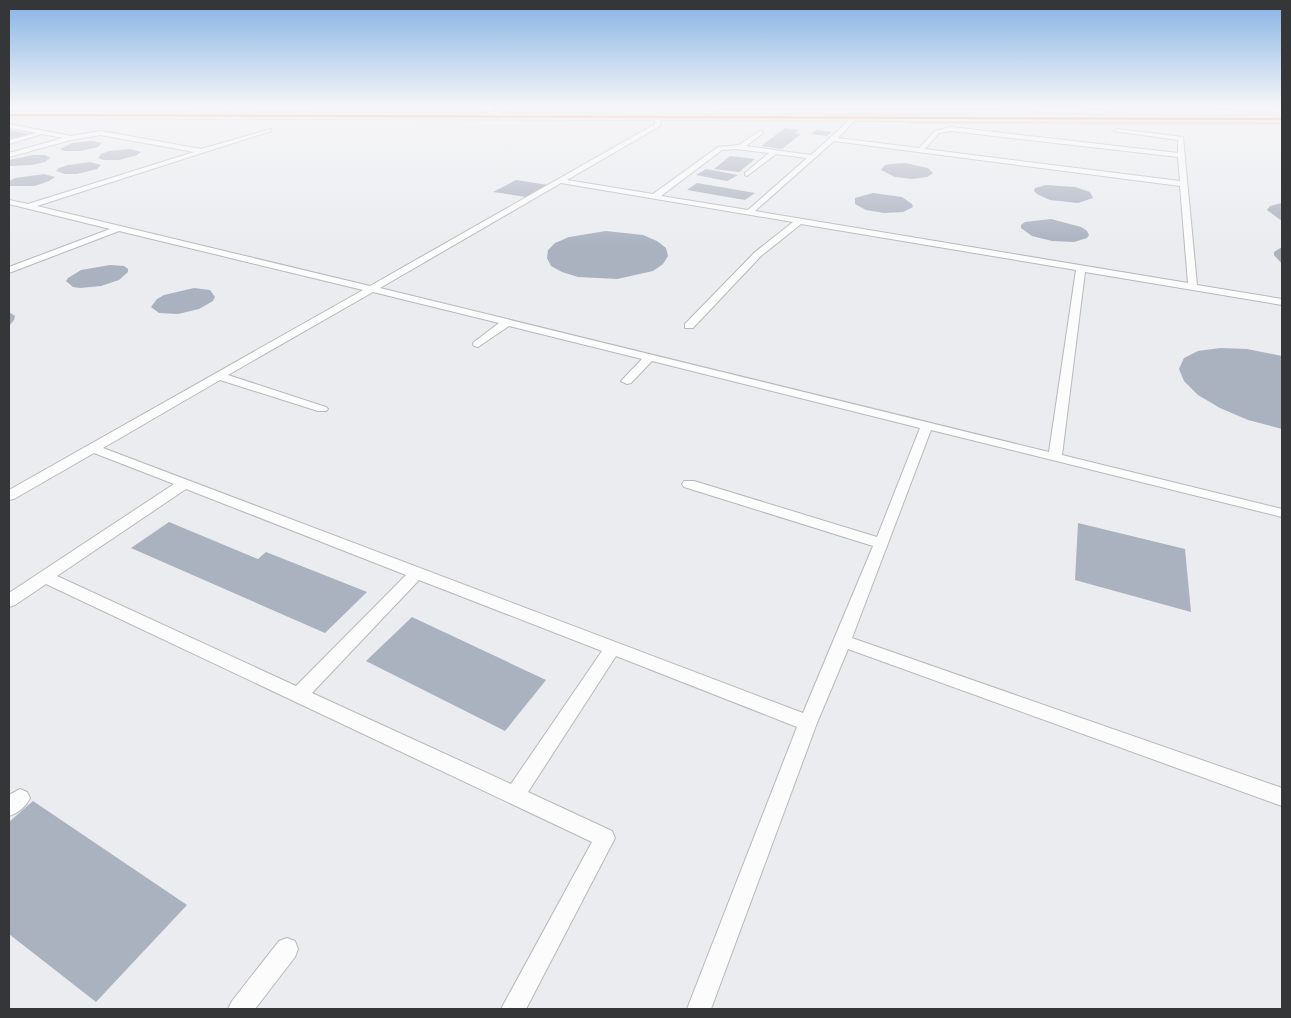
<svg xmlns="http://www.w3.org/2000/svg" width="1291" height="1018" font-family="'Fira Sans Condensed',sans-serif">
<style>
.green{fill:#e3caba}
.building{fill:#aab1bf}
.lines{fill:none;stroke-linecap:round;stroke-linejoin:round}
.lane-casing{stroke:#b7b8bb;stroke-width:2}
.secondary-casing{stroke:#b7b8bb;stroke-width:2}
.lane{fill:#fcfcfd;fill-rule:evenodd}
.secondary{fill:#f5f3f2;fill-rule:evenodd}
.cycleway-casing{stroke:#e7ebf2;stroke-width:4}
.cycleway{stroke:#e8590c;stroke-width:2.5}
</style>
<rect width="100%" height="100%" fill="#eaecef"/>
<path class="green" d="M9,105H180L170,109L9,108Z
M614,105H687L703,111H579Z
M906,119L1282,121V125L907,124Z"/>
<path class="building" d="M203,105H226L218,109L196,108Z
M238,105H262L255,108H232Z
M785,128L799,130L795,133L801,134L782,149L761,146Z
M9,130L34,135L9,141Z
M816,130L832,132L827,136L811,134Z
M92,141L102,143L98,147L80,151H64L60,149L72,143Z
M130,149L141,152L137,155L119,160H103L98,158L101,154L109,151Z
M33,155H45L50,158L45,162L32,165L9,166V160Z
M730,156L755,159L739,172L714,169Z
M90,162L101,165L97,169L77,174H65L56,171L59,168L68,165Z
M905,163L928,168L933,173L927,177L912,179L895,177L881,170L885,165L890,164Z
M706,169L738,175L727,181L696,175Z
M44,174L55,177L49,181L35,186H9V181L15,178Z
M516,180L548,185L526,197L493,192Z
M697,183L755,193L745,200L687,190Z
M1046,185L1075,187L1090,192L1093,198L1078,203L1050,200L1037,194L1034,191L1035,188Z
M873,193L902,197L912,204L913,207L903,212L884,213L866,210L855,204V198Z
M1282,203V221L1267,210L1270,206Z
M1051,219L1081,227L1087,231L1089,235L1087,238L1074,242L1052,241L1032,236L1021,228V225L1025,222Z
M606,231L643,235L657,241L666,248L668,256L663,264L653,271L617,279L578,277L562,272L551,266L547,258L548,250L555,243L569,237Z
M1282,247V264L1274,255V252Z
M110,265L124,266L128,269V272L119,280L101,286L80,288L73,287L66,281L68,278L81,270Z
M194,288L210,290L215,297L213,301L199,309L178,314L159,313L151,307L157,299L164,295Z
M9,312L15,316L14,320L9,326Z
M1220,348L1247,349L1282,356V429L1248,420L1220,408L1198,395L1184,381L1179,369L1184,358L1198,351Z
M169,522L258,559L266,552L367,592L325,633L131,548Z
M1078,523L1185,549L1191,612L1075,580Z
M412,617L546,680L505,731L366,661Z
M33,801L187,905L96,1002L9,934V822Z"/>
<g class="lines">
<g class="lane-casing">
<path id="lane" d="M494,105H501L491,110L494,113C500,106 514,105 523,105L501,112L494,119L485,110Z
M723,105H1024L1043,108L1105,110L1108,112L1105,114L1043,112L1014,106L997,109L726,108L717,109L704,119L699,118L713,107Z
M1190,105L1282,108V112L1245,111Z
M658,116L661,118L660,126L567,180L653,194L718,147L739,145L761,130L763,133L746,146L811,155L854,116L856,119L838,138L919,148L935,131L951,127L1178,153V140L1114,131L1117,129L1183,137L1197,285L1282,299V305L1085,272L1062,455L1282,509V517L931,430L852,638L1282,788V806L848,649L817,723L711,1009H687L797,727L616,656L528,792L612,831L615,838L526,1009H501L592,842L46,584L15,605L9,607V593L174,484L94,453L14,499L9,500V490L363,290L119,231L9,273V267L110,229L9,204V200L28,204L194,152L101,135L71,140L9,157V153L63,138L42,134L9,144V140L36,133L9,128V124L71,136L101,131L201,149L271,129V131L37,206L370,286L655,124V118ZM951,131L1178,157L1180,181L925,149L939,133ZM834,141L1180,186L1188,283L755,211ZM722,150L737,149L769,153L745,173V175L747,176L776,154L807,158L748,210L661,196ZM561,183L793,222L755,252L685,324V328H693L761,256L801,224L1076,270L1049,452L380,288ZM373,292L499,323L474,342L473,344L474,346L478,347L509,326L642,359L621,381L627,384L631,383L652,361L920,428L877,537L694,481H684L682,484L684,487L873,546L803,713L103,448L220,380L318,411H326L328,409L326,407L228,375ZM186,489L406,575L296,686L57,576ZM419,580L602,651L511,784L312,693Z
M20,789L27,792L30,798C26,807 18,813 9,816V795Z
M287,938L295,941L298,949L295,957L255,1009H228L232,1001L279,941Z"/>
</g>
<g class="secondary-casing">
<path id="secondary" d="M9,112L1282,116V122L9,118Z"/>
</g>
<use href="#lane" class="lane"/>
<use href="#secondary" class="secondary"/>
<g class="cycleway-casing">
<path id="cycleway" d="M9,115L1282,119"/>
</g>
<use href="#cycleway" class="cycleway"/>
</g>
<linearGradient id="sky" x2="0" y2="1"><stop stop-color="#86b2e4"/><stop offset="0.43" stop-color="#f6f6f8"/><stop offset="1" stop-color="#f6f6f8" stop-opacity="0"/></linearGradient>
<rect width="1291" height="247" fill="url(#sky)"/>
<rect width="1291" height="1018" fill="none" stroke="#343638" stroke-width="20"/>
</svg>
